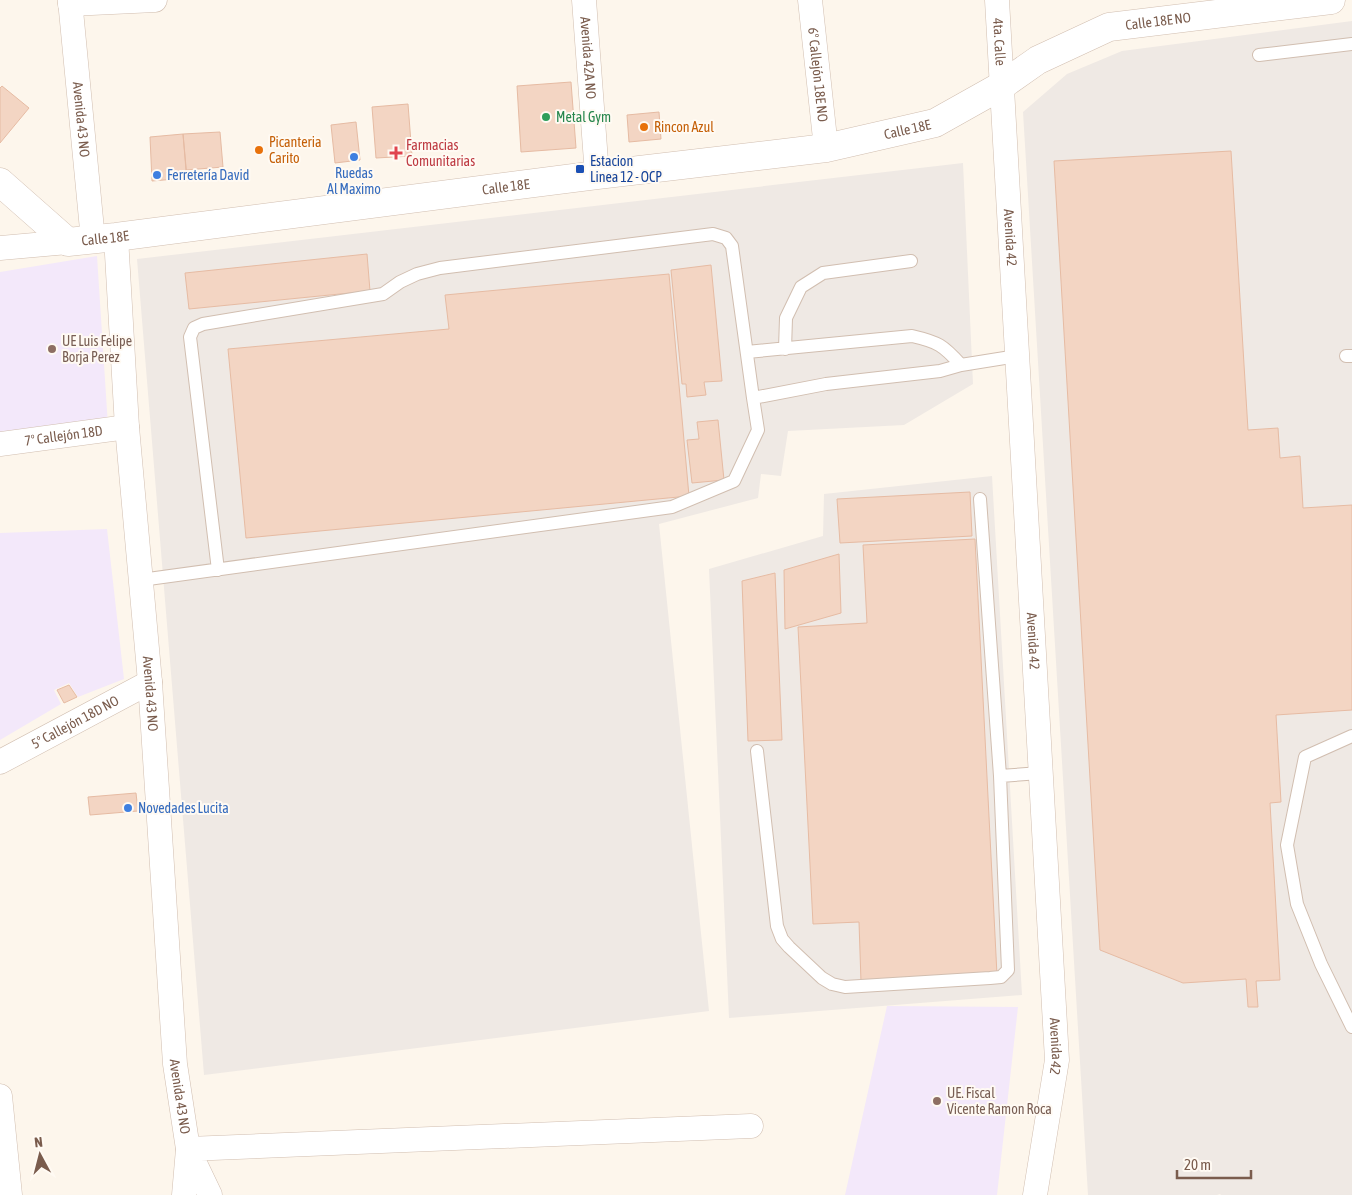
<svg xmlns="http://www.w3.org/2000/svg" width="1352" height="1195" font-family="'Asap Condensed',sans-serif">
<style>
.industrial{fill:#efe9e4}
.education{fill:#f3e8fa}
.building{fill:#f3d5c3;stroke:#e6bba3}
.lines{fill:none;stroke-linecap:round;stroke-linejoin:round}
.service-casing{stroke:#d1beb0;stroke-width:14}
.minor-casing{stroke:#d1beb0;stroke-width:25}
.tertiary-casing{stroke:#d1beb0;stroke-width:29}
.service{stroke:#fff;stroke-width:12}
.minor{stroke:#fff;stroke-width:24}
.tertiary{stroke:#fff;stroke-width:28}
.leisure-dot{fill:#2e9e5b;stroke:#fffaf3;stroke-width:2}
.food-dot{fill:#e8710a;stroke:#fffaf3;stroke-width:2}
.health-dot{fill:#e0444e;stroke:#fffaf3;stroke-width:2}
.shop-dot{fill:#3f7fe0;stroke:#fffaf3;stroke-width:2}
.transit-dot{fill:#1a4fb4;stroke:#fffaf3;stroke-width:2}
.education-dot{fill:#8d6e63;stroke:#fffaf3;stroke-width:2}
.labels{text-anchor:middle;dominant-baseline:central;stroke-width:4;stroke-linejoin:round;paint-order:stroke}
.street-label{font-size:14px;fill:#7a5c4d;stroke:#fffaf3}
.leisure-label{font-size:14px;fill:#27864d;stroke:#fffaf3;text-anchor:start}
.food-label{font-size:14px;fill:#c56008;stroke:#fffaf3;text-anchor:start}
.health-label{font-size:14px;fill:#be3a42;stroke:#fffaf3;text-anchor:start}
.transit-label{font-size:14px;fill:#164399;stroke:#fffaf3;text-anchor:start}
.shop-label{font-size:14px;fill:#366cbe;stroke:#fffaf3;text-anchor:start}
.education-label{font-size:14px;fill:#785e54;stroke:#fffaf3;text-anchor:start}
</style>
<rect width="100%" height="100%" fill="#fdf6ec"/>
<path class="industrial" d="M1352,21V1195H1221L1220,1194L1217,1195H1088L1023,112L1067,74L1122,51Z
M963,163L973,384L904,425L788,431L781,476L761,474L758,498L659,524L709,1011L204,1075L137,259Z
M992,476L1022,995L729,1018L709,569L823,536L824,494Z"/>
<path class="education" d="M97,256L108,426L0,441V272Z
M107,529L124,679L78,697L69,683L54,690L61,704L0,740V533Z
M887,1006L1018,1007L997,1195H845Z"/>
<path class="building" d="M571,82L576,148L521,152L517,86Z
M2,86L29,108L0,143V88Z
M408,104L412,156L376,158L372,107Z
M659,112L661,139L629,142L627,115Z
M356,122L360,160L335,163L331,125Z
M220,132L223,167L186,170L183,134Z
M183,134L187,178L152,181L150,137Z
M1231,151L1248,430L1278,428L1280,458L1300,456L1303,508L1352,505V710L1276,715L1281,802L1270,803L1280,980L1256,981L1258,1007H1248L1246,979L1183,983L1100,950L1054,161Z
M367,254L370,291L189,309L185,273Z
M711,265L722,381L704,382L706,395L687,397L686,384H682L671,270Z
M669,274L689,496L246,538L228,349L449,329L445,295Z
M718,420L724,480L692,483L687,440L699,439L697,422Z
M970,492L972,536L840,543L837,499Z
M975,539L997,975L861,982L859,922L813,924L798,627L867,623L863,545Z
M839,554L841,613L785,629L784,570Z
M775,573L782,740L748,741L742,581Z
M69,685L77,697L64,703L57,690Z
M136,793L138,811L90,815L88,797Z"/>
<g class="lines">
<g class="service-casing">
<path id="service" d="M1259,55L1352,44
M785,349L786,318L801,287L823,273L911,261
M747,352L912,336C938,342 943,345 961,365
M1346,356H1352
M980,499L1000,776L1040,773
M218,570L190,337L194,328L203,324L383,294L400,282L417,274L440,268L713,234L726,238L732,246L753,398
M141,580L672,507L734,481L758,430L753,398L826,384L940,371L961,365L1017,356
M1352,736L1305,757L1287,845L1297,904L1321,964L1352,1027
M757,751L777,926L782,939L789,947L822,978L832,984L845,987L990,978L1001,977L1008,970L1000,776"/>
</g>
<g class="minor-casing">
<g id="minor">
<path id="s1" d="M70,0L93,240"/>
<path id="s2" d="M584,0L597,175"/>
<path id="s3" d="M810,0L826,148"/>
<path id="s4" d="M997,0L1057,1060L1035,1195"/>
<path d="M70,4L155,0"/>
<path id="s5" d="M116,237L127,427L150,682L175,1064L188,1149L184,1195"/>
<path d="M0,248L68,242"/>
<path id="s6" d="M0,444L127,427"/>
<path id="s7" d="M0,762L150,682"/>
<path d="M0,1096L10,1195"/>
<path d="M210,1195L188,1149L751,1126"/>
</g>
</g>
<g class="tertiary-casing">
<g id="tertiary">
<path id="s8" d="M0,182L68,242L116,237L597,175L826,148L935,123L1001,86L1038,60L1109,27L1331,0"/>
</g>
</g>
<use href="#service" class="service"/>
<use href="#minor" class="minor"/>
<use href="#tertiary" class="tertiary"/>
</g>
<circle class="leisure-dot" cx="546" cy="117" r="5"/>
<g class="food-dot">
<circle cx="644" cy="127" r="5"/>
<circle cx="259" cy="150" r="5"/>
</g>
<path class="health-dot" d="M393.5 145.5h5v5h5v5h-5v5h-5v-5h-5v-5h5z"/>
<g class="shop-dot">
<circle cx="354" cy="157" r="5"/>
<circle cx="157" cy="175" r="5"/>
<circle cx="128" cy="808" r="5"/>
</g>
<rect class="transit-dot" x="575" y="164" width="10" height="10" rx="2.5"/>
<g class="education-dot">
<circle cx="52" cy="349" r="5"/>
<circle cx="937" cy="1101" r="5"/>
</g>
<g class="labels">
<g class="street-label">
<text stroke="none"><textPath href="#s8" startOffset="1215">Calle 18E NO</textPath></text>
<text stroke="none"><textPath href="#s4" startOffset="42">4ta. Calle</textPath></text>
<text stroke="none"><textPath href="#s2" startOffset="58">Avenida 42A NO</textPath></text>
<text stroke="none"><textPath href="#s3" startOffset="75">6° Callejón 18E NO</textPath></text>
<text stroke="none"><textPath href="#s1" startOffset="120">Avenida 43 NO</textPath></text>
<text stroke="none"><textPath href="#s8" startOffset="938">Calle 18E</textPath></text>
<text stroke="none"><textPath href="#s8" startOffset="532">Calle 18E</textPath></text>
<text stroke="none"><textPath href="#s4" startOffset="238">Avenida 42</textPath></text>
<text stroke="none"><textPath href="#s8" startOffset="128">Calle 18E</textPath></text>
<text stroke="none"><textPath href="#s6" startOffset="64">7° Callejón 18D</textPath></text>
<text stroke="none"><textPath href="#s4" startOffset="642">Avenida 42</textPath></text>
<text stroke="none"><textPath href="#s5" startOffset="458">Avenida 43 NO</textPath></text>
<text stroke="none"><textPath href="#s7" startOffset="85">5° Callejón 18D NO</textPath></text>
<text stroke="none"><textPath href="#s4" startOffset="1048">Avenida 42</textPath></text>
<text stroke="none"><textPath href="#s5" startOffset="862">Avenida 43 NO</textPath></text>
</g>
<g class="leisure-label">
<text x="556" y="117">Metal Gym</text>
</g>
<g class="food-label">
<text x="654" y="127">Rincon Azul</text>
<text x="269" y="142">Picanteria<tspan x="269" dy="16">Carito</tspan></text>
</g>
<g class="health-label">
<text x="406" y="145">Farmacias<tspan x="406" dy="16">Comunitarias</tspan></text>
</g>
<g class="transit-label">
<text x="590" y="161">Estacion<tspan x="590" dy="16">Linea 12 - OCP</tspan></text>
</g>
<g class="shop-label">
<text x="354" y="173" text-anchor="middle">Ruedas<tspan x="354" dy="16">Al Maximo</tspan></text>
<text x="167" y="175">Ferretería David</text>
<text x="138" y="808">Novedades Lucita</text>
</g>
<g class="education-label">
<text x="62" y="341">UE Luis Felipe<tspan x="62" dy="16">Borja Perez</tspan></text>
<text x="947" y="1093">UE. Fiscal<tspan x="947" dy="16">Vicente Ramon Roca</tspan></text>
</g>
</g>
<g transform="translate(40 1155) rotate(353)" stroke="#fffaf3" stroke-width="4" paint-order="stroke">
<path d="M0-4L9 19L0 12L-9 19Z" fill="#7a5c4d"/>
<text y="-8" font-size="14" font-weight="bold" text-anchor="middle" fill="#7a5c4d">N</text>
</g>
<path d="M1177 1170v8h74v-8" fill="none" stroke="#7a5c4d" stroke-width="2.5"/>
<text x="1184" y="1170" font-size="15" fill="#7a5c4d" stroke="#fffaf3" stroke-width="4" paint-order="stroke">20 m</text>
</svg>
